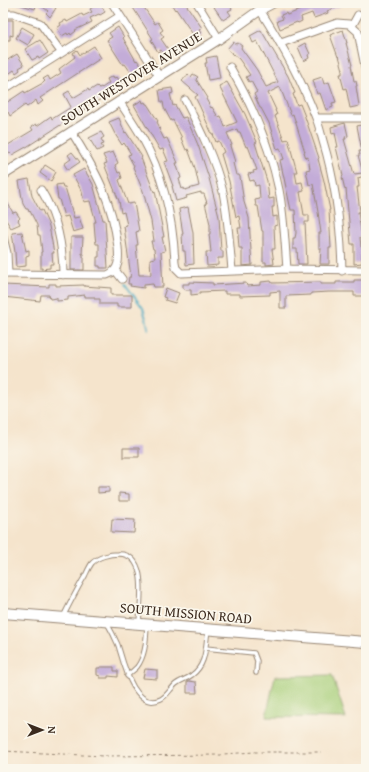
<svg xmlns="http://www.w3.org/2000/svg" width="369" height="772" font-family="'Gentium Book Plus',serif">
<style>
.green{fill:#a6cd77;stroke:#707c4a}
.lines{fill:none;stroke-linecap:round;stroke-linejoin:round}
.stream{stroke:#40a8c1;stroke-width:2}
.building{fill:#c3acd8}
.service-casing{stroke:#988775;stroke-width:5.5}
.minor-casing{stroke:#988775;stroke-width:9}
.tertiary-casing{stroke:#988775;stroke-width:11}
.secondary-casing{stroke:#988775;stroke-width:12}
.path{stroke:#988775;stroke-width:1;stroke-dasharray:3 3;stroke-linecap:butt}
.service{stroke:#fff;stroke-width:3.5}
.minor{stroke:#fff;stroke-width:7}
.tertiary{stroke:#fff;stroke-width:9}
.secondary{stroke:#fff;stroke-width:10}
.labels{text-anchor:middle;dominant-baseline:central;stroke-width:3.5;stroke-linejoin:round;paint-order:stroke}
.street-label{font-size:14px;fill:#3b2a1e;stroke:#fbf7ec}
</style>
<rect width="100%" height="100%" fill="#fbf7ec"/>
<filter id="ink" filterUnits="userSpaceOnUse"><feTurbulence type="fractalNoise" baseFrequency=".025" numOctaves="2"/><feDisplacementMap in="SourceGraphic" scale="8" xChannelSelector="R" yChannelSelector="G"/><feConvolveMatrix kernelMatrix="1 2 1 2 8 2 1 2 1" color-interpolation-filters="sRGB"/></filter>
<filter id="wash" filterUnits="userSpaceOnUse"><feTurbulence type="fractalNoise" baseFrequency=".012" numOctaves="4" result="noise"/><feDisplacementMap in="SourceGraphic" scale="16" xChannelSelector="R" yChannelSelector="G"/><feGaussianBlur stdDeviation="0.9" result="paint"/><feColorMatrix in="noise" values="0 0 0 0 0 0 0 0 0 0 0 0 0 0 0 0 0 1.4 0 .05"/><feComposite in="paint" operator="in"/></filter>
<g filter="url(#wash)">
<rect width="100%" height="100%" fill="#f5e4cc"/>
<path class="green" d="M332,675L346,718L266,717L275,676Z"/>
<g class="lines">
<path class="stream" d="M125,284L143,308L149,330"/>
</g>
<g id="blocks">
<path class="building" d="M18,3H37L35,9L18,4Z
M38,3H55L53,6L56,8L50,17L46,13L48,11Z
M99,3H100L105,12L100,15L99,14L90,18L92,22L75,30L76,31L71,35L70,33L68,35L67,33L62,36L57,28L61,25L60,23L66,20L67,22L82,14L83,16L92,12L90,9Z
M130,3H141L155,24L158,22L163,30L160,32L164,37L161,39L170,52L165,56L161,50L158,52L151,40L153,39Z
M175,3H185L202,28L199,30L202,35L196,39L176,9L175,10L172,5Z
M220,3H228L232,9L228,11L231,15L223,20L214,7Z
M320,3H348L327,11L328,13L314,18L312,13L301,17L302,21L298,23L297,22L280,29L277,21L283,19L281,15L286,13L287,15L300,10L299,7L305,4L306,8Z
M4,20H13V36L10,35V40H3Z
M22,27L34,34L28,45L16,38Z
M118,27L124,37L123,38L136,61L137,60L145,71L137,77L133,73L132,74L125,64L123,65L107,40L112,37L109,33Z
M261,30L288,76L295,93L293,94L297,105L300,104L304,114L319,158L318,159L324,181L330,210H329L331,248H329V264H320L321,248H319V233H321L318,212L313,184L309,185L306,170L310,169L308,157L306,158L304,152H305L293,114L291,115L280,87L268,93L276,110H275L277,115L275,116L284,140L288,139L297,172H295L297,183L302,182L304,191L300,192L304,215H309V222H305L307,264H298L297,249H293V238H295L296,233L295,210H291L280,160L284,159L280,148L277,149L269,123L261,108H260L254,94L257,92L251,81L249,82L246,77L250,75L239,59L227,49L233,42L236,44L238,43L242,46L241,48L257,70L266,87L278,82L257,41L253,43L250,36Z
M343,30L347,43H346L352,65H351L354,81H356L357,86H356L359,106L350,108L346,88L344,89L340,74H342V70H343L339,56L338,57L330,35Z
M40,40L48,53L39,59L38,57L32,60L25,49Z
M305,43L310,54L308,55L309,58L304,61L298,47Z
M94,46L101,58L40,98L43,101L38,105L36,100L27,107L25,105L10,116L8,112L3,115V105L24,91L25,93L43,83L45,81L43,79L48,76L50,80L61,73L59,69L75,57L73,53L77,50L80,55Z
M17,54L24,65L19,68L20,70L16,73L14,70L3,78V63Z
M216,56L220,78L208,80L205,63H207L206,58Z
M188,74L191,77L193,74L198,77L196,79L208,98L206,99L211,108L212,107L218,117L221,116L225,127L237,122L219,86L227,82L245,114L257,142L255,143L267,181L269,199L274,198V207H272L273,217L277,216V225L274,226L275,249H272L274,264L266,265V262H263V231H262L258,206H256L255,200L260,199L259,185L255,186L254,180L250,181L248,174L254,173L253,171L257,170L248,146L246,147L240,132H238L237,129L227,133L232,145L230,146L235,162L233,163L236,175H239L240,177L244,202L249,218L251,251L252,265L242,266V248H239L238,235H239L238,228H241L239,216L236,217L229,181L221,154L224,152L219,141L216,142L213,134H212L200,107L195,97L198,95L182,81Z
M113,76L114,78L117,77L122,84L95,103L94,101L84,107L85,110L79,114V113L28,146L12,155L10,153L3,157V148L33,130L31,127L36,124L37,126L51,116L52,119L71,107L64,94L69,91L73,98L88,89L89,91L97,86L99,88L101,87L102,88L109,83L107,79Z
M322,77L324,84L329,82L336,102L332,103L333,107L326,110L320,93L317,94L313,80Z
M172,88L173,93L170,94L173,106L175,105L182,118L186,117L198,145L209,178L219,217L221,251H223V258H218V265L207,266L206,252H211L209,234H210V224L205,203H207L204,194H201V192L186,196L187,198L176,201L172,186H173L164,162L168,161L163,149L160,150L134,105L142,100L143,103L145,102L146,104H147L158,121L157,122L160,128L159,129L164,139L167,138L178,163H176L181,178L179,179L182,189L184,188L185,190L199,186L195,168L188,149L186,150L181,138H182L173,120L171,121L164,108L163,102H161L159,90Z
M119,118L125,133L126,132L142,157L141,158L154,192L155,191L164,237H162L165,251L161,252L163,287H154L153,284L144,285V288L130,286L131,284H128L129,277H131L124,226L127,225L124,212L121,213L119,201L104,164L107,163L103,155L113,152L118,163L115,165L118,173L120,172L122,178L119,180L128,204L134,203L139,231L136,232L138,245H136L139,275H151L150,259L155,258L154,249H153L151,241H154L151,221L143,191L133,167L134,166L128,155L131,154L124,143L122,145L115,134L109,122Z
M345,123L348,136L345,137L346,139H344L354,174L363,173L358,155H360L359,151H362L357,126L365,124L366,127V177L364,176L358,178L359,187H357L360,212H358L362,237H360L361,247H364V254H362V263L354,264V244H351L346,189L345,190L342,177L343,176L336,147H338L335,133L332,134L331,127Z
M101,132L104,137L101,139L104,144L101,145L103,148L97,151L89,138Z
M72,152L80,162L68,170L64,164L71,159L68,155Z
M45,165L56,172L51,181L40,173Z
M84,169L93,184L103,220H105L108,268H100V266H97V257H99V244H96L95,235L94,222H96L90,201L84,202L82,192L73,175Z
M29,179L32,196L40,211L42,210L49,226L54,253H52L53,264H50V268L41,269V252H42L40,235H38L37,225L30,211L29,212L28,209H26L23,204L19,181Z
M62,184L63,187H65L74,218L79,217L83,229L73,232L68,216L64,217L59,199H58L56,185Z
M3,194L13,213L16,212L20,218L18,220L20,224L11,228L3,215Z
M188,207L193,233L194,264L186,265L185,251H183L182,234H183L179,209Z
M22,232L26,251L29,250V255L26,256V266L16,267L15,252L12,233Z
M71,237H83L82,254H83V257H84V270H71Z
M354,280H366V296H354V292H329L311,293V295L286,296V308H280V291L270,292V295L240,296V294H225V291L200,292V294L191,295V290H186L183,288V284H189V282L213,283V285L246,283L247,286L261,285V282L271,281L272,283L321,282V284H336V282H354Z
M49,284H56V286L84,285V286L111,288V295H132V307H117V304H100V299H94V297H85V295L68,297V300L57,301V298L50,299L49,295H41L40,301L3,297V285L49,287Z
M166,288L179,293L175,303L165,300L166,298L163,297Z
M123,448H139V457H123Z
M98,487H109V492L98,493Z
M119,493L129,494V501H119Z
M112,519L135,520L134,533L111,532Z
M100,667H114V671H118V677L108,676V678H100V676L97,675V668H100Z
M145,669L157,670V679L143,678Z
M189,681L196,682L197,693H187V682Z"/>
</g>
</g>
<g filter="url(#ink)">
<use href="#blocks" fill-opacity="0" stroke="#988775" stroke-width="1"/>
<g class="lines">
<g class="service-casing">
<path id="service" d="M63,617C70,603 77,589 85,576C87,572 89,567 92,563C98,557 110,554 118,554C149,553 140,602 139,623
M107,623C111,630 115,638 118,645C123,661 134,712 161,699C167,696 171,688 176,684C181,680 187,679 192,675C207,664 205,647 208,630
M205,648L254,653L257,661L256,673
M127,676C130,673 134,670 137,667C146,655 146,639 147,626"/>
</g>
<g class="minor-casing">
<path id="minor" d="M112,3L159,76
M197,3L219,39
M260,10C281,43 302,81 316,118C319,125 321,134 323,141C336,184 341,226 342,271
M3,14H14L40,23L61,52
M352,26L358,15
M281,43L337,23L349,24L358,32L366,71
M230,67C252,105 270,146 279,190C284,216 285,243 287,269
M3,90L120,16
M185,100C200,129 215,159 223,192C228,218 230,245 232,271
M119,101C127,113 135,125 142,137C164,176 173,219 175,263L176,268L181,273L287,269L366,270
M317,118H366
M41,190C57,216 63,245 63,275
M3,237L7,253L8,274
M115,270L122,279
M3,274L107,275C120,271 119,258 118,247C112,200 96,171 71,131"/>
</g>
<g class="tertiary-casing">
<path id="tertiary" d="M3,175L219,39L260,10L273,3"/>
</g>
<g class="secondary-casing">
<path id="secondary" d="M3,613L366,642"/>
</g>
<path class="path" d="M3,751L103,756L221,755L223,754L255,752H321"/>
<use href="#service" class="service"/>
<use href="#minor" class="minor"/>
<use href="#tertiary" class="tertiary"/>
<use href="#secondary" class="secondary"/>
</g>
</g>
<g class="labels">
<g class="street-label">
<text transform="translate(131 78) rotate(-32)">SOUTH WESTOVER AVENUE</text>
<text transform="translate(186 613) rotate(5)">SOUTH MISSION ROAD</text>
</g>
</g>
<rect width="369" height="772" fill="none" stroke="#fbf7ec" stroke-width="16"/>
<g transform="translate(42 730) rotate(90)" stroke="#fbf7ec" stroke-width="3" paint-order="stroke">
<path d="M0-3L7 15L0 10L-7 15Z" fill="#3b2a1e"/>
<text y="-6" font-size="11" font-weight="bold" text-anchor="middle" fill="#3b2a1e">N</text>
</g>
</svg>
